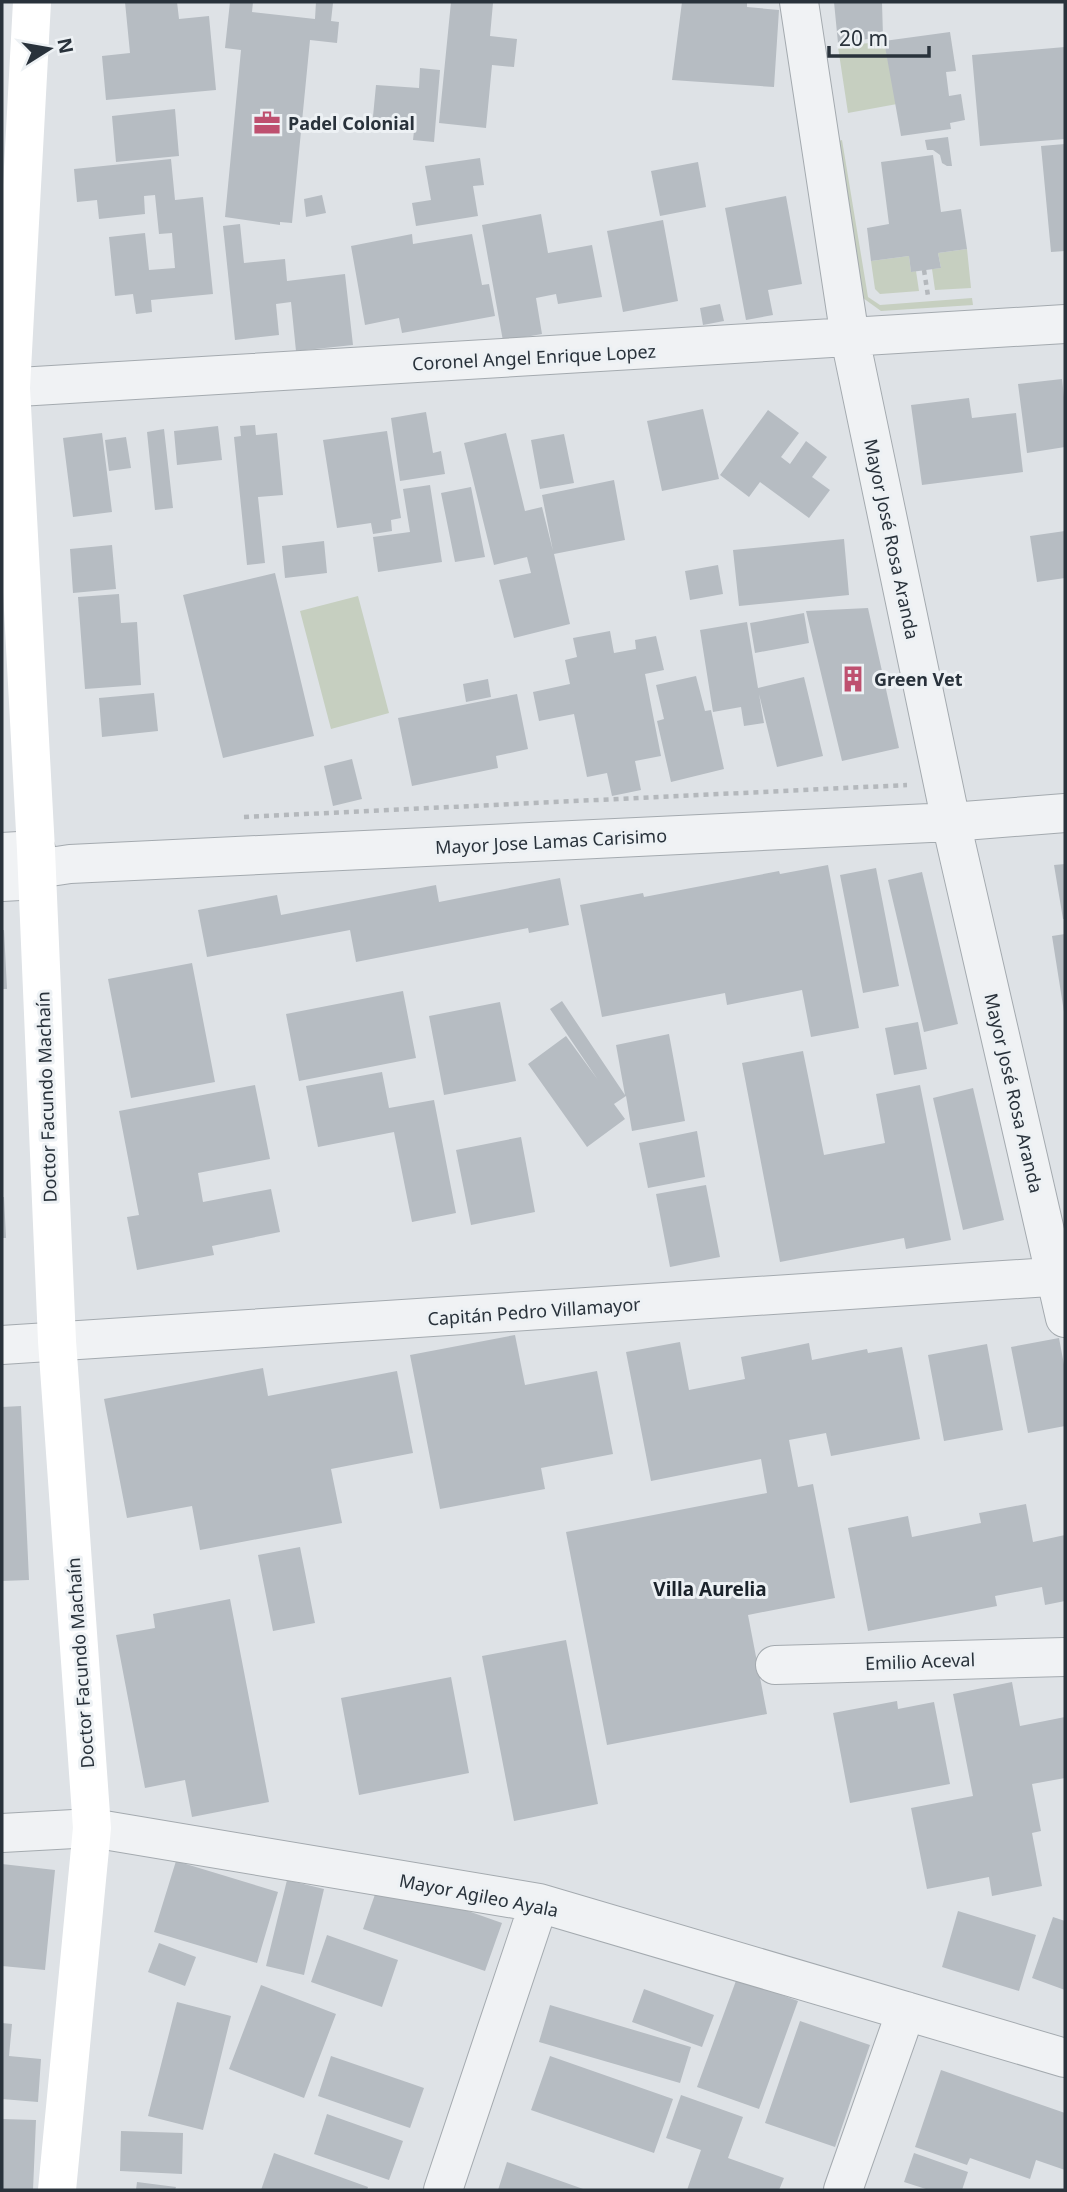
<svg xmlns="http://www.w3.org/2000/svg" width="1067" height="2192" font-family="'Noto Sans',sans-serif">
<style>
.green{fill:#c6cfc0}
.building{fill:#b6bcc2}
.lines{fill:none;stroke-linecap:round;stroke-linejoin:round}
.minor-casing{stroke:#a4aaaf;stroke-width:40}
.path{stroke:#b4b8bc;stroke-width:4.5;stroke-dasharray:5 5;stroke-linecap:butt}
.minor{stroke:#f0f2f4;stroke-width:38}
.secondary{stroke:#fff;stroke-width:38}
.labels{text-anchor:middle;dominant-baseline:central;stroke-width:6;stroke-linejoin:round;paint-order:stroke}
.poi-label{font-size:18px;font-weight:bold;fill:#29323b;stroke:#edf1f4;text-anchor:start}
.street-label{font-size:18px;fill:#29323b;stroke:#edf1f4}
.neighbourhood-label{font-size:19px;font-weight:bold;fill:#1b232b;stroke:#edf1f4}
</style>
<rect width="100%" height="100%" fill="#dee2e6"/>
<path class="green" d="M884,41L897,104L848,113L838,47Z
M842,140L868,297L880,305L972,298L973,305L881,311L863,298L839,141Z
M967,249L971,288L935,290L932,269L941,268L938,253Z
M909,256L911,272L916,271L919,291L880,294L875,289L871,261Z
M358,596L389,713L331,729L300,611Z"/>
<path class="building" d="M125,2H177L179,19L209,16L216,90L106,100L102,56L130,53Z
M230,2H253L252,12L315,19L316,2L333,3L331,21L339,22L337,43L310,40L292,223L280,222V225L225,217L241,50L225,48Z
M451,2L493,3L490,36L517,39L514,67L492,65L486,128L439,123Z
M682,2H747V7L779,10L774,87L672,80Z
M834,2H882L883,37L838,43Z
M950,32L956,71L946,72L949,96L961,94L965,120L950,123L951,129L901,136L884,41Z
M1065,47V139L980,146L972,55Z
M420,68L440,70L434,142L413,140L414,131L372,127L376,85L419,88Z
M175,109L179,156L116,162L112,116Z
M948,137L952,166H947L942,163L940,155L933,150H927L925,140Z
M1065,144V251L1051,252L1041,146Z
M933,155L941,212L961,209L967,249L938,253L941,268L911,272L909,256L871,261L867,228L889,224L881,162Z
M480,158L484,185L473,186L478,216L416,226L412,203L431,200L425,166Z
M171,159L175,200L203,197L213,294L151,300L152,312L136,314L133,294L115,296L109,237L145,233L149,270L175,268L172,233L159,234L155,195L144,196L145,214L99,219L97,200L77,202L74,169Z
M698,162L706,207L660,216L651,171Z
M322,195L326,213L306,217L304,199Z
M786,196L802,284L768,290L773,315L746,320L725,208Z
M541,214L548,253L592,245L602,297L558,304L556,294L536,298L542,334L503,341L482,225Z
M663,220L678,301L623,312L607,231Z
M240,224L244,263L285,259L287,281L345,274L353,345L296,351L291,302L276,304L279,335L235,340L223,226Z
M412,234L413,244L472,234L482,285L489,284L495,316L402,333L399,318L365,325L351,246Z
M720,304L724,321L703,325L700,308Z
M1062,379L1065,406V447L1027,453L1018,384Z
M969,398L972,418L1016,413L1023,472L922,485L911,405Z
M703,409L719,479L662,491L647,421Z
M768,410L799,433L781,457L790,464L806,441L827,457L812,477L830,490L809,518L760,482L749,497L720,475Z
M426,412L433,453L441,451L445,474L400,481L391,418Z
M255,425L256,435L277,433L283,495L258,497L265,563L247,565L234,437L241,436L240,426Z
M218,426L222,460L177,465L174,431Z
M164,429L173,508L155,510L147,432Z
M387,431L401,518L391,520L392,531L373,534L371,523L337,528L323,440Z
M102,433L112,512L73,517L63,438Z
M506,433L525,511L542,507L553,551L542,495L614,480L625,540L554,554L570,624L514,638L499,580L531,573L527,557L494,565L464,443Z
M564,434L574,483L540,489L531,440Z
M126,437L131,468L109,471L105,440Z
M430,485L442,562L378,572L373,537L410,532L403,489Z
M471,487L485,557L455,562L441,493Z
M1065,531V578L1037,582L1030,536Z
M844,539L849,595L739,606L733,550Z
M324,541L327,573L285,578L282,546Z
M112,545L116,589L73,593L70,549Z
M718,565L723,594L690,600L685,571Z
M275,573L314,736L223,758L183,595Z
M119,594L121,623L137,622L141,685L85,689L78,597Z
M868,608L899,748L842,761L806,611Z
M804,613L809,643L755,653L750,623Z
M747,622L758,688L804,677L823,756L777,767L759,694L764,723L744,726L741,707L713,712L700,630Z
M610,631L614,653L636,649L635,640L656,636L664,670L645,674L661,756L635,761L641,790L612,796L607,773L587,777L574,714L539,721L533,692L570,684L565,660L577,657L573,638Z
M696,676L705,711L711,710L724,769L671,782L657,721L664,719L656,685Z
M488,679L491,697L466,702L463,684Z
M154,693L158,731L102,737L99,698Z
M517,694L528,749L496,756L498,768L412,786L398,718Z
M352,759L362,799L333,806L324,766Z
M1065,864V919H1063L1054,865Z
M828,865L859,1028L811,1037L802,990L727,1005L725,993L602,1017L580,905L643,893L644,897L779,871L780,874Z
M876,868L899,986L863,993L840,875Z
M922,872L958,1024L924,1032L888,880Z
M560,878L569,925L529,933L528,928L356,962L350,930L207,957L198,910L277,895L281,915L436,885L439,902Z
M2,930H4L7,989H2Z
M1065,934V1012H1064L1052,936Z
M192,963L215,1082L131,1098L108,979Z
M403,991L416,1058L299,1081L286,1014Z
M562,1001L625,1095L616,1045L669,1034L685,1121L632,1131L626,1096L614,1104L625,1119L587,1147L528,1064L566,1036L598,1080L550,1009Z
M500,1002L516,1081L444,1095L429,1016Z
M918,1022L927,1069L894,1075L885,1028Z
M803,1051L824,1155L885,1143L876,1094L920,1085L951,1240L906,1249L904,1238L780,1262L742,1063Z
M382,1072L389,1108L434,1100L456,1213L412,1222L394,1132L318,1147L306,1086Z
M255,1085L270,1159L198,1173L203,1202L271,1189L280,1232L212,1246L214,1255L137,1270L127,1217L139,1215L119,1111Z
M973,1088L1004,1220L963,1230L933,1098Z
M697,1131L705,1177L648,1188L639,1143Z
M521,1137L535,1212L471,1225L456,1150Z
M706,1185L720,1257L670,1267L656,1194Z
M2,1197H4L6,1238H2Z
M515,1335L525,1385L597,1371L613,1454L541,1468L545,1489L440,1509L410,1355Z
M1059,1338L1065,1370V1426L1028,1433L1011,1347Z
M680,1342L689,1390L745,1379L741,1357L809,1343L812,1360L867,1349L868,1353L902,1347L920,1439L831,1456L826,1433L789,1440L798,1487L813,1484L835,1598L748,1615L767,1714L607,1745L566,1532L767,1493L761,1459L651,1481L626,1352Z
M987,1344L1003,1430L944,1441L928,1355Z
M263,1368L268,1396L397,1371L413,1453L331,1469L342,1523L200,1550L192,1506L127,1518L104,1399Z
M21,1406L29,1580L2,1581V1407Z
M1026,1504L1033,1542L1065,1535V1601L1045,1605L1042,1587L995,1596L997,1606L868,1631L848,1528L908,1516L912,1537L981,1523L979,1513Z
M300,1547L315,1623L273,1631L258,1555Z
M230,1599L269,1802L192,1817L185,1780L145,1788L116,1635L155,1628L153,1614Z
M566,1640L598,1804L514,1821L482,1656Z
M451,1677L469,1773L359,1795L341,1698Z
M1012,1682L1020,1726L1065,1717V1778L1032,1784L1041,1831L1032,1833L1042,1886L992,1896L989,1877L927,1889L911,1808L973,1796L953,1694Z
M897,1701L898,1709L934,1702L950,1784L850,1803L833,1713Z
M176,1861L278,1892L257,1963L154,1932Z
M2,1864L55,1870L45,1970L2,1966Z
M287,1880L324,1889L304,1975L266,1966Z
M380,1880L502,1923L485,1971L363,1929Z
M958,1911L1036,1935L1019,1991L942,1967Z
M1053,1917L1065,1921V1990L1032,1978Z
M327,1935L398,1960L382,2007L311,1982Z
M159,1943L196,1957L185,1986L148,1972Z
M737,1978L798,2001L759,2109L697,2087Z
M261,1985L336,2014L304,2098L229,2069Z
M644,1989L714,2015L702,2047L632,2022Z
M177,2002L231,2016L203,2130L148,2116Z
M550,2005L691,2047L680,2083L539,2042Z
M800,2021L870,2045L835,2147L765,2123Z
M2,2023L12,2024L9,2056L41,2059L38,2102L2,2099Z
M331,2056L424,2088L410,2128L318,2096Z
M550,2056L673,2099L654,2153L531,2110Z
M941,2070L1065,2113V2170L1036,2160L1030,2179L970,2158L967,2165L915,2147Z
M681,2095L743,2117L728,2158L784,2178L779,2190H687L701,2150L666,2138Z
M327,2114L403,2141L389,2180L314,2154Z
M2,2119L36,2120L33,2190H2Z
M121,2131L183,2133L182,2174L120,2171Z
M274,2153L368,2187L367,2190H261Z
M914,2153L968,2172L962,2190H929L904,2182Z
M507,2162L586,2190H498Z
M137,2182L176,2187L175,2190H136Z"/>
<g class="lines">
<g class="minor-casing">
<path id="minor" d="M799,2L850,338L951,822L1065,1318
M2,388L1065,324
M2,852L36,850
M37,869L70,864L951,822L1065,813
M2,882L37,880
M2,1345L1065,1276
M775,1665L1065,1657
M2,1833L92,1828L539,1903L1065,2058
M443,2190L539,1903
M843,2190L906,2011"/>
</g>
<path class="path" d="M924,270L928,296
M244,817L907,785"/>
<use href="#minor" class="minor"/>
<path class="secondary" d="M32,2L11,388L36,850L57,1341L92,1828L57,2190"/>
</g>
<defs>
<g id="office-bare" transform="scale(2.1)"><path d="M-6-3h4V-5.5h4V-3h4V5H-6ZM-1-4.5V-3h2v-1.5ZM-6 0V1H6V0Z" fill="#be506f" stroke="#edf1f4" stroke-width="2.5" paint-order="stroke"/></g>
<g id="building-bare" transform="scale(2.1)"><path d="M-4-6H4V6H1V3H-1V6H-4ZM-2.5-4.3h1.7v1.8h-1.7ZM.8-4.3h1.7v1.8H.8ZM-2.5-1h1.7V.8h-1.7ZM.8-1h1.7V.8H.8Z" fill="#be506f" stroke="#edf1f4" stroke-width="2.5" paint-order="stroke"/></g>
</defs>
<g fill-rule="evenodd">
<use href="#office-bare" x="267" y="123"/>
<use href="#building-bare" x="853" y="679"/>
</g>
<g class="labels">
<g class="poi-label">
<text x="288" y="123">Padel Colonial</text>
<text x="874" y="679">Green Vet</text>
</g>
<g class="street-label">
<text transform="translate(534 357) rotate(-3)">Coronel Angel Enrique Lopez</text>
<text transform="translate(892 539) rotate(78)">Mayor José Rosa Aranda</text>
<text transform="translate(551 841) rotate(-3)">Mayor Jose Lamas Carisimo</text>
<text transform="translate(1014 1093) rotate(77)">Mayor José Rosa Aranda</text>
<text transform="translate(46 1097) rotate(-92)">Doctor Facundo Machaín</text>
<text transform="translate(534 1311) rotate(-4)">Capitán Pedro Villamayor</text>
<text transform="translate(920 1661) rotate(-2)">Emilio Aceval</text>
<text transform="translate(80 1663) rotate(-94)">Doctor Facundo Machaín</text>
<text transform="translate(479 1895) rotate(11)">Mayor Agileo Ayala</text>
</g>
<g class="neighbourhood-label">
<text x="710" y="1589">Villa Aurelia</text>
</g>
</g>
<rect width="1067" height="2192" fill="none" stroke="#29323b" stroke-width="7"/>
<g transform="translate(49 49) rotate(79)" stroke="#edf1f4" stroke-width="5" paint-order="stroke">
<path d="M0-5L12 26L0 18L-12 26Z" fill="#29323b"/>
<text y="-10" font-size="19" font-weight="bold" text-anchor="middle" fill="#29323b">N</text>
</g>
<path d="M829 46v10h100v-10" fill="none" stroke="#29323b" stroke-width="3.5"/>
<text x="839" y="46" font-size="21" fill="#29323b" stroke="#edf1f4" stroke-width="5" paint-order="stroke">20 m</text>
</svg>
